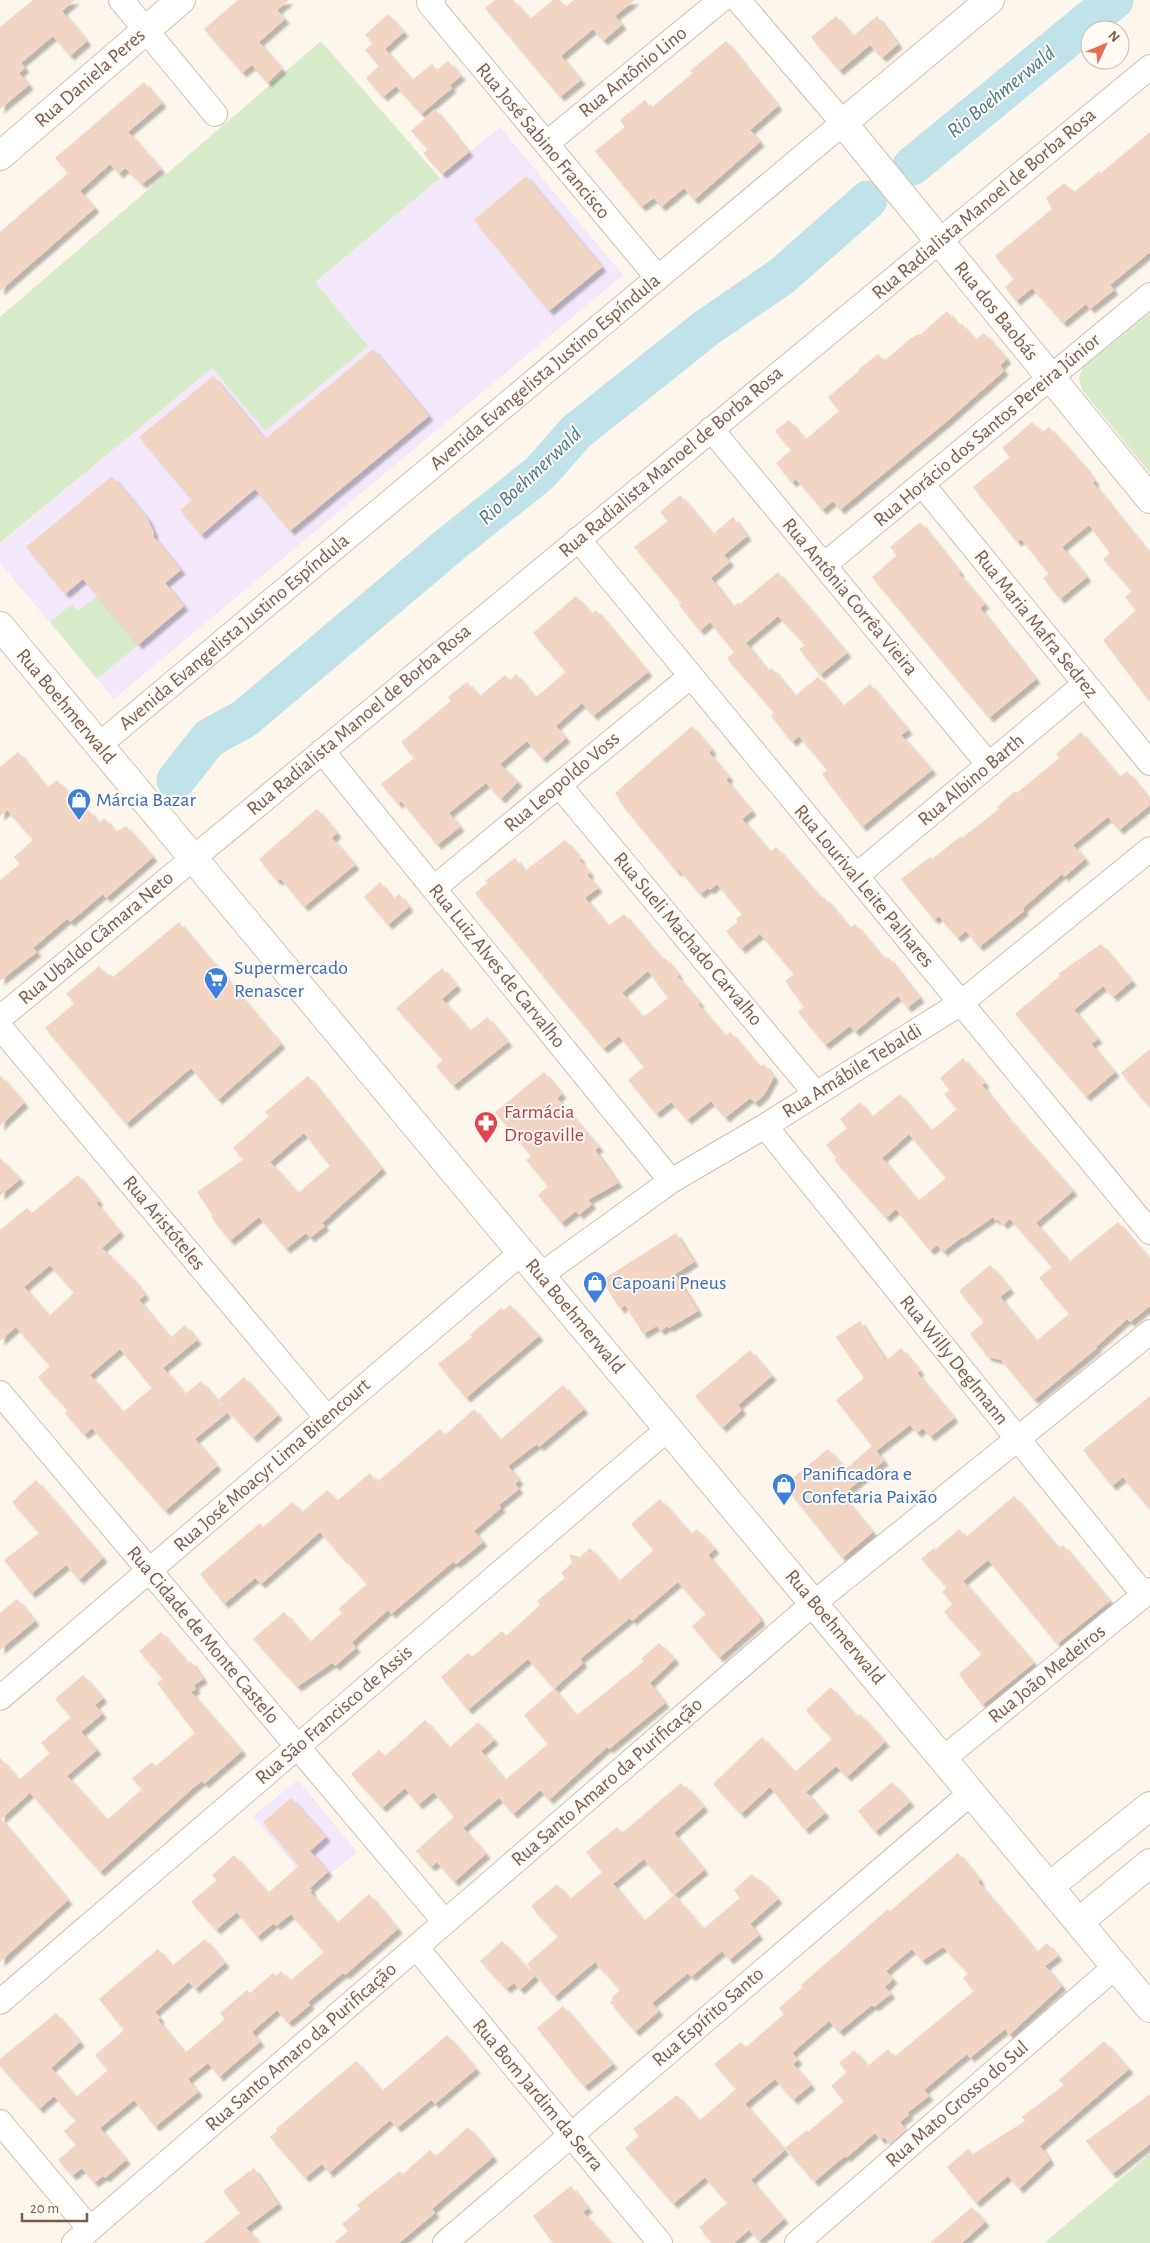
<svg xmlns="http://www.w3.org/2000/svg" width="1150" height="2243" font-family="'Alegreya Sans',sans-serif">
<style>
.education{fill:#f3e8fa}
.green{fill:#d8ecc9}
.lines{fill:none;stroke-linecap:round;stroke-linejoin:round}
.river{stroke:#bfe3e8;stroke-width:39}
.building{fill:#f3d5c3;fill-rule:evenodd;filter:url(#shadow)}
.street-casing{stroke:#d1beb0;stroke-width:26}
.secondary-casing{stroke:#d6c0b0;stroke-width:30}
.street{stroke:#fff;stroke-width:24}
.secondary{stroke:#fff;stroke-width:28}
.labels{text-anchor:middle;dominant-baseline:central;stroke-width:4;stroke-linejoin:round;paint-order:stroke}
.street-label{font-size:20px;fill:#7a5c4d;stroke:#fffaf3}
.shop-label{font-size:20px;fill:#366cbe;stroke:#fffaf3;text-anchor:start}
.health-label{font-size:20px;fill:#be3a42;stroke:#fffaf3;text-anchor:start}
.water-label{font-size:21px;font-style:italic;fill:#437c86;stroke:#fffaf3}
</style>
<defs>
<filter id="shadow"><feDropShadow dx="4.5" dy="4.5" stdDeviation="1" flood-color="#0004"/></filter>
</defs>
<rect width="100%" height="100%" fill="#fdf6ec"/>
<path class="education" d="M500,127L623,275L114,699L0,563V544Z
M298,1780L357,1852L313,1888L253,1816Z"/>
<path class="green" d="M321,41L440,178L315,282L368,346L265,431L212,368L0,543V317Z
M1150,313V473L1082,390L1079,378L1083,367Z
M97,596L138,645L97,679L50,622L72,604L78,611Z
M1150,2154V2243H1044Z"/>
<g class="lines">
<path class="river" d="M912,166L1114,0
M176,780L209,738L244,719L452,543L540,473L576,432L705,329L782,276L868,200"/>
</g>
<path class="building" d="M33,0H75L62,11L87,41L70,56L53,36L21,63L25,68L19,73L29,85L0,109V27Z
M238,0H289L277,10L285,19L259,42L282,69L267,83L252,65L242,73L204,29Z
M495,0H513L530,19L553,0H560L565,7L574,0H635L615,16L622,25L603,41L593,29L561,56L581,80L560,97L485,8Z
M388,14L404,32L385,49L412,80L432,64L437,70L448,61L461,76L450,85L452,88L421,114L396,86L383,97L366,78L379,66L365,50L373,43L365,35Z
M836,16L853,36L877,16L898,44L882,58L870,45L839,71L811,37Z
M726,41L778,106L750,130L760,142L694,200L684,188L661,207L654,198L641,207L595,151L625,127L620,120L645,100L651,108L693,73L690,71Z
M144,82L162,103L128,132L161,169L142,184L125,168L119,174L110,164L80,191L95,208L0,291V232L68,173L55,158Z
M435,109L469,152L442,174L423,153L428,149L411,131Z
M1150,132V252L1110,285L1114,290L1090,309L1086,304L1063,323L1032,288L1016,301L1005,287L1014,279L995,256L1052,209L1046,198L1064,183L1074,192L1100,171L1101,173Z
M526,176L602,267L549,311L474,220Z
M947,311L959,326L962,324L975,340L984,333L1007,359L1000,365L1004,371L946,422L840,510L833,501L822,510L796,479L792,483L776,463L791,450L775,431L789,420L805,440L839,411L828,397L859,371L858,370L878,354L884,361L911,338L919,334L920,335Z
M373,349L429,416L290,531L255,489L201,535L180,510L192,500L139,437L213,376L265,439Z
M1032,422L1042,432L1049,427L1083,465L1095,481L1093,483L1150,554V702L1103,640L1136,610L1125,597L1132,591L1103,559L1110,553L1089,525L1062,547L1087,577L1060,599L1043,578L1049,574L1021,539L1017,542L973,487L1010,457L1002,448Z
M112,476L147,518L154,533L153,536L181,570L165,583L184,606L138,645L83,579L65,594L26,547Z
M680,495L713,534L733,517L747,536L724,555L730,562L711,578L733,607L739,602L740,604L778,572L847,653L820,675L799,649L805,645L778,616L746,643L768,671L772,668L795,696L818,677L843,706L870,684L908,730L901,735L932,770L862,827L822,774L827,770L799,736L792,742L771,716L774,713L727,658L734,652L710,622L700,631L679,605L681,603L634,547L668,521L660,512Z
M920,522L960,572L958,573L985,604L980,608L1036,679L989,718L872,577L897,555L890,547Z
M576,596L591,614L596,610L648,672L593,716L582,703L556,726L566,738L542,759L527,741L500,764L518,782L501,799L486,783L449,813L460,827L437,845L401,801L398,804L381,784L414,758L401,742L451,701L448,697L467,682L480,696L505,675L510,680L516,674L535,698L566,672L533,633Z
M692,726L712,750L709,753L729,777L726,780L752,811L742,819L770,852L776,847L822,899L824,897L850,928L855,924L882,956L886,959L888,957L920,998L907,1008L898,996L855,1032L850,1026L825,1045L798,1012L804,1007L785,981L794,974L760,934L741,949L726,931L738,922L736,919L742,914L717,884L710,890L708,888L700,894L679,870L677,872L619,801L620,800L615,793Z
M1081,732L1119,777L1127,771L1150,800V805L1119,830L1108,817L1073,845L1085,859L1064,877L1062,874L1023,908L1024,911L979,947L966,931L957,938L939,916L934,920L901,879L930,857L932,859L961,836L962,838L999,809L997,807L1015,791L1017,793L1059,758L1056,754Z
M18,752L47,788L57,780L85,812L88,810L99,823L104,818L116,832L126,826L153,857L106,898L103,894L70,922L67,919L33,948L37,952L0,981V880L20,864L14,857L33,840L7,810L0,816V767Z
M317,809L337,833L332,838L355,865L304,907L281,879L277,881L259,859Z
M565,840L581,859L579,860L590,873L587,875L598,888L585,898L608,926L624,914L663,960L665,958L679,975L677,976L700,1003L698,1004L725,1036L730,1032L760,1067L764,1064L774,1077L764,1095L755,1103L750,1098L725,1118L711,1101L687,1120L671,1102L656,1114L628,1080L644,1067L619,1036L603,1049L475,893L487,883L485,881L515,858L525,871ZM648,971L668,998L643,1017L622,993Z
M380,882L393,899L399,894L409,907L388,925L364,897Z
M179,922L281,1044L218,1100L191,1068L126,1124L45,1028L75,1003L66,994L99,966L107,976L110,974L113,977Z
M1101,944L1132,981L1113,997L1103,986L1074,1010L1098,1039L1091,1044L1115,1072L1086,1097L1015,1014L1060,976L1058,974Z
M442,968L457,986L442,999L470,1031L487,1017L508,1042L453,1086L436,1066L443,1060L396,1008Z
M1150,1049V1108L1121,1073Z
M963,1058L985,1083L982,1085L1008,1118L1073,1191L1036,1223L1069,1262L1118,1222L1150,1260V1306L1130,1322L1127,1319L1096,1347L1097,1348L1034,1400L1001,1360L988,1357L970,1334L984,1322L959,1291L990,1265L1010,1289L1000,1297L1036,1341L1069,1314L1039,1278L1052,1267L1010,1219L1003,1225L998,1219L996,1221L993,1217L963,1238L962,1237L943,1252L937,1245L930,1251L896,1209L886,1218L834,1160L837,1158L826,1145L847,1128L840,1119L860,1102L872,1117L900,1094L931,1131L957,1109L944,1094L950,1090L940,1078ZM909,1134L946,1178L918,1201L882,1158Z
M544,1072L562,1094L557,1098L599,1147L595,1150L618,1183L588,1200L592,1204L579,1215L576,1211L561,1223L538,1195L548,1186L526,1160L531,1156L495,1112Z
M0,1075L24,1103L0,1126Z
M308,1076L382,1169L322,1223L325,1226L310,1238L306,1233L286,1249L259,1217L230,1241L211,1217L213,1216L197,1192L244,1159L233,1148L269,1116L265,1112ZM304,1133L330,1166L298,1193L270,1162Z
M0,1158L20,1179L0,1196Z
M78,1175L99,1201L96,1203L120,1232L102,1248L133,1279L145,1295L139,1300L170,1338L185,1325L197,1340L163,1368L185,1394L201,1381L227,1413L195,1439L217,1466L165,1511L92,1428L84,1435L65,1413L68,1411L38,1377L50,1366L16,1327L0,1341V1230L27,1208L32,1213ZM50,1265L74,1293L49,1316L24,1287ZM120,1349L152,1388L123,1412L90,1375Z
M676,1233L694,1262L675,1274L698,1311L669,1328L668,1326L660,1331L657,1326L643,1334L625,1305L620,1309L602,1280Z
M510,1305L539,1336L466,1398L438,1364L472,1337L470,1335L501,1308L504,1310Z
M860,1321L886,1361L901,1348L920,1371L917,1373L954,1418L930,1437L923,1428L917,1433L910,1425L876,1451L884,1461L842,1495L873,1532L842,1558L784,1485L828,1449L842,1465L844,1464L847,1468L872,1446L836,1400L864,1378L836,1337Z
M750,1350L772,1376L738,1405L742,1410L722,1428L695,1396Z
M244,1377L278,1415L253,1438L218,1400Z
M563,1385L584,1409L539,1447L537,1444L508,1466L519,1480L515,1484L519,1489L499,1505L501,1508L474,1531L483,1542L456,1564L453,1562L391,1614L388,1610L352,1642L356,1648L335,1666L332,1663L297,1687L253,1639L284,1612L310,1642L342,1613L338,1609L367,1584L344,1558L343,1559L320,1532L261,1584L255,1578L224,1604L200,1574L260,1523L263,1527L292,1502L302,1512L327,1490L337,1501L370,1473L377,1482L440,1429L445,1435L474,1409L500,1440Z
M1150,1396V1510L1123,1477L1112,1486L1083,1450Z
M36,1480L103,1558L79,1580L66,1565L31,1594L4,1560L39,1533L12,1502Z
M1014,1496L1059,1549L1063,1545L1110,1601L1057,1644L988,1560L963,1581L1034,1663L982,1705L959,1674L982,1654L944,1612L953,1604L942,1592L947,1587L921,1559L934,1548L935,1550L959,1529L966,1537Z
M660,1499L691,1534L697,1529L715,1549L708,1555L757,1614L761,1621L719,1658L692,1626L706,1614L678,1582L632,1621L630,1618L580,1659L583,1663L554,1689L528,1659L468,1710L441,1677L468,1653L472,1657L502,1631L506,1636L540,1605L537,1601L565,1578L561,1573L572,1563L569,1554L580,1557L590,1548L619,1581L654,1550L631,1524Z
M17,1599L35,1621L0,1650V1613Z
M161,1632L188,1663L191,1661L203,1679L194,1685L196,1689L191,1692L242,1751L204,1784L202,1781L193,1788L100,1872L30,1793L1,1819L68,1900L0,1962V1758L19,1780L50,1753L41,1743L71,1717L55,1699L83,1675L103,1698L95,1705L102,1714L81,1732L97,1750L67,1776L107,1820L142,1789L132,1778L152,1762L156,1766L195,1733L157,1683L163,1679L139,1651Z
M659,1643L675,1659L650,1683L665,1703L609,1749L607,1747L549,1800L540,1790L513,1814L499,1798L463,1828L486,1854L454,1882L437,1862L431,1867L416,1851L454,1817L434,1792L418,1805L405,1788L382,1808L351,1774L379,1750L385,1756L425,1720L449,1748L478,1722L494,1740L481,1751L505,1780L548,1744L524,1715L554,1689L576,1716L644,1661L641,1659Z
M831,1687L857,1717L860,1714L885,1742L847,1777L836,1766L806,1792L825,1813L805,1830L770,1787L741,1814L713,1784L762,1737L795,1772L832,1739L806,1710Z
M892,1782L910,1802L875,1832L858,1811Z
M681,1783L684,1787L686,1786L704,1807L674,1833L704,1870L674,1895L703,1929L740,1898L734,1890L752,1874L759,1881L760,1879L778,1899L750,1924L759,1935L729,1960L722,1951L691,1977L688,1973L652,2003L659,2011L635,2032L610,2002L613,2000L611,1998L620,1990L595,1962L554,1997L527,1964L558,1937L531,1906L557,1884L570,1899L602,1872L586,1852L617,1827L622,1833ZM644,1859L674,1895L644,1921L613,1884Z
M291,1798L326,1837L310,1851L328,1872L310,1888L312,1891L310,1892L337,1923L369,1894L398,1929L345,1975L343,1973L308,2002L310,2005L288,2023L277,2010L252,2032L260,2042L219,2077L208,2063L188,2079L198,2092L155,2127L134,2100L100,2128L126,2160L105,2178L103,2176L94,2183L82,2168L72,2176L58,2160L76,2145L64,2131L76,2121L54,2096L39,2109L0,2066V2059L56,2013L80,2042L51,2068L76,2097L108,2070L95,2055L124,2030L99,1999L158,1949L172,1966L205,1939L225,1963L195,1989L189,1982L155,2012L160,2018L158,2020L185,2053L225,2019L220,2013L247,1990L250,1993L273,1973L276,1976L281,1971L290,1981L324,1952L291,1914L276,1926L274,1923L257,1937L237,1912L216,1930L191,1902L217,1880L212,1875L234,1855L268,1893L299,1866L263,1822Z
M958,1853L980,1880L978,1882L1037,1952L1047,1943L1058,1956L1045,1966L1062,1986L1009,2035L1005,2029L970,2058L967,2054L924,2090L929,2096L907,2113L909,2115L900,2122L906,2130L890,2144L884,2137L881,2140L875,2133L846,2158L845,2156L814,2182L785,2148L807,2130L808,2132L844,2101L831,2086L847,2072L839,2063L854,2050L868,2066L888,2049L894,2057L974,1991L963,1978L968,1973L943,1947L922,1961L912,1949L886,1971L893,1979L885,1987L891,1994L874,2007L872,2005L839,2032L829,2021L792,2053L798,2060L793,2064L811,2085L793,2100L775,2079L745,2104L785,2150L751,2180L784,2219L759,2241L749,2230L734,2243H712L699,2227L727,2203L705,2177L673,2204L625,2148L639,2136L633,2129L677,2095L699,2121L736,2089L714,2064L741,2042L746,2047L784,2014L779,2008L803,1987L801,1985L888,1909L890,1911Z
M502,1941L535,1976L520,1990L514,1983L506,1989L480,1961Z
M563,2006L613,2064L584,2087L537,2028Z
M447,2035L476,2069L435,2104L431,2100L397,2128L390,2120L329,2173L322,2164L305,2178L270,2137L277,2131L276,2129L356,2061L382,2091Z
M1104,2041L1129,2069L1040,2146L1050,2160L1019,2189L1008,2176L976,2203L947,2167L968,2149L973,2154L1025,2121L1022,2117L1064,2085L1059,2080Z
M1150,2094V2144L1112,2174L1086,2141Z
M468,2127L493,2157L432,2209L435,2213L399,2243H334L348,2231L342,2224L360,2209L357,2205L400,2171L403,2174L430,2150L436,2156Z
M254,2168L278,2204L246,2228L260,2243H203L240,2213L223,2191Z
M571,2186L588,2208L583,2212L611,2243H553L533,2216Z
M972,2207L985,2222L962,2243H930Z"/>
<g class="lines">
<g class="street-casing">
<path id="street" d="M121,0L215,114
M433,0L429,3L658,278
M546,144L721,0
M711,429L989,765
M922,484L1150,763
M578,539L1150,1232
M824,565L1150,295
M99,745L843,123L738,0
M322,751L671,1181
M559,785L816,1094
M856,876L1085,684
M434,888L691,676
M0,1018L1150,67
M0,1027L327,1418
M765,1126L1144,1595
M541,1275L671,1181L765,1126L961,1003L1150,849
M0,1393L445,1922
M0,1698L522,1252
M944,1758L1150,1590
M416,1947L660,2243
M0,2002L669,1428
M0,2122L90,2229
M74,2243L814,1603L1150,1332
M445,2243L972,1792
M797,2243L1116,1966"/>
</g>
<g class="secondary-casing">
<path id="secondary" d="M990,0L843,123L1150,499
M0,156L181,0
M0,626L1150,2008
M1050,1886L1150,1806
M1080,1921L1150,1863"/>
</g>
<use href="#street" class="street"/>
<use href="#secondary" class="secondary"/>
</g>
<defs>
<g id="shop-pin" transform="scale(1.25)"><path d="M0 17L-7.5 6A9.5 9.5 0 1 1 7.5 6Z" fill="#3f7fe0" stroke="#fffaf3"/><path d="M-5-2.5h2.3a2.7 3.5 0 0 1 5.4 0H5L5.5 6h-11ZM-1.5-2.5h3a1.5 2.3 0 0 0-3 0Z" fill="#fff"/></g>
<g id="supermarket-pin" transform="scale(1.25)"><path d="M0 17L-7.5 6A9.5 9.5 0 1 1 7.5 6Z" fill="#3f7fe0" stroke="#fffaf3"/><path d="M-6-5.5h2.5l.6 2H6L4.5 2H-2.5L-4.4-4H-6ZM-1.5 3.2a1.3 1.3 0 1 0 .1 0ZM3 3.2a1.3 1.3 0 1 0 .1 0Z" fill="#fff"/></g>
<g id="pharmacy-pin" transform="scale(1.25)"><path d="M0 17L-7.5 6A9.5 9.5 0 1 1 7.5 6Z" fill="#e0444e" stroke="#fffaf3"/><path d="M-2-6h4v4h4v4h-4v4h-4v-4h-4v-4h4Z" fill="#fff"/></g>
</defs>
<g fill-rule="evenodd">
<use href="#shop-pin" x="79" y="800"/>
<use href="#supermarket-pin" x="216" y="979"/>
<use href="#pharmacy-pin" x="486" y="1123"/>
<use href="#shop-pin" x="595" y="1283"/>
<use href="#shop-pin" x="784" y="1485"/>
</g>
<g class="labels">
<g class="street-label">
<text transform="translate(633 72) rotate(-39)">Rua Antônio Lino</text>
<text transform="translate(90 78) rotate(-41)">Rua Daniela Peres</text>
<text transform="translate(543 141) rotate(50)">Rua José Sabino Francisco</text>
<text transform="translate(984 204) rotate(-40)">Rua Radialista Manoel de Borba Rosa</text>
<text transform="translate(996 311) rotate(51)">Rua dos Baobás</text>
<text transform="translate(545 372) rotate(-40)">Avenida Evangelista Justino Espíndula</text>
<text transform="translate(987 430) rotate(-40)">Rua Horácio dos Santos Pereira Júnior</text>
<text transform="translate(671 462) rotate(-40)">Rua Radialista Manoel de Borba Rosa</text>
<text transform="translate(850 597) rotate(50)">Rua Antônia Corrêa Vieira</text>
<text transform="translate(1036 624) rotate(51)">Rua Maria Mafra Sedrez</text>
<text transform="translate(234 632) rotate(-40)">Avenida Evangelista Justino Espíndula</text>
<text transform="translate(66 706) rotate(50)">Rua Boehmerwald</text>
<text transform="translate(359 720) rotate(-40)">Rua Radialista Manoel de Borba Rosa</text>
<text transform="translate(971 780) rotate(-40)">Rua Albino Barth</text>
<text transform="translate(562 782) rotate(-40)">Rua Leopoldo Voss</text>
<text transform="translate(864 886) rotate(50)">Rua Lourival Leite Palhares</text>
<text transform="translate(96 938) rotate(-40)">Rua Ubaldo Câmara Neto</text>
<text transform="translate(688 939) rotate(50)">Rua Sueli Machado Carvalho</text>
<text transform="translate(497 966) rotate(51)">Rua Luiz Alves de Carvalho</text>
<text transform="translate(852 1071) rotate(-32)">Rua Amábile Tebaldi</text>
<text transform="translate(164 1223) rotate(50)">Rua Aristóteles</text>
<text transform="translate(575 1316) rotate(50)">Rua Boehmerwald</text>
<text transform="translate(954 1360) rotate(51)">Rua Willy Deglmann</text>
<text transform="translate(272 1465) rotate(-41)">Rua José Moacyr Lima Bitencourt</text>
<text transform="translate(835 1627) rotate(50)">Rua Boehmerwald</text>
<text transform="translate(203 1635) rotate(50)">Rua Cidade de Monte Castelo</text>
<text transform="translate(1047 1674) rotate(-39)">Rua João Medeiros</text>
<text transform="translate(334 1715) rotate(-41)">Rua São Francisco de Assis</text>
<text transform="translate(607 1782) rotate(-41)">Rua Santo Amaro da Purificação</text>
<text transform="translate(708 2017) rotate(-41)">Rua Espírito Santo</text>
<text transform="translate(301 2047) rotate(-41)">Rua Santo Amaro da Purificação</text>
<text transform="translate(538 2095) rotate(50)">Rua Bom Jardim da Serra</text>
<text transform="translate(957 2104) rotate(-41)">Rua Mato Grosso do Sul</text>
</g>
<g class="shop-label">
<text x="96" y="800">Márcia Bazar</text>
<text x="234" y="968">Supermercado<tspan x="234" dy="23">Renascer</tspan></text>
<text x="612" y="1283">Capoani Pneus</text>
<text x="802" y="1474">Panificadora e<tspan x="802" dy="23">Confetaria Paixão</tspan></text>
</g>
<g class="health-label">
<text x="504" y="1112">Farmácia<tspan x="504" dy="23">Drogaville</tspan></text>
</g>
<g class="water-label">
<text transform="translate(1001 92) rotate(-39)">Rio Boehmerwald</text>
<text transform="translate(530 476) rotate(-43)">Rio Boehmerwald</text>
</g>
</g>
<g transform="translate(1105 45) rotate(46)"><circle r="24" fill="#fffaf3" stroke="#cabbb1"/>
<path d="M0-4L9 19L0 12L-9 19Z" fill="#e76f51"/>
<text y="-8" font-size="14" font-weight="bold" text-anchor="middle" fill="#7a5c4d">N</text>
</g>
<path d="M22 2213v8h65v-8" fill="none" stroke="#7a5c4d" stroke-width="2.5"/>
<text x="30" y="2213" font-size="15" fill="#7a5c4d" stroke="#fffaf3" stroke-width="4" paint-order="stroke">20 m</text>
</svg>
